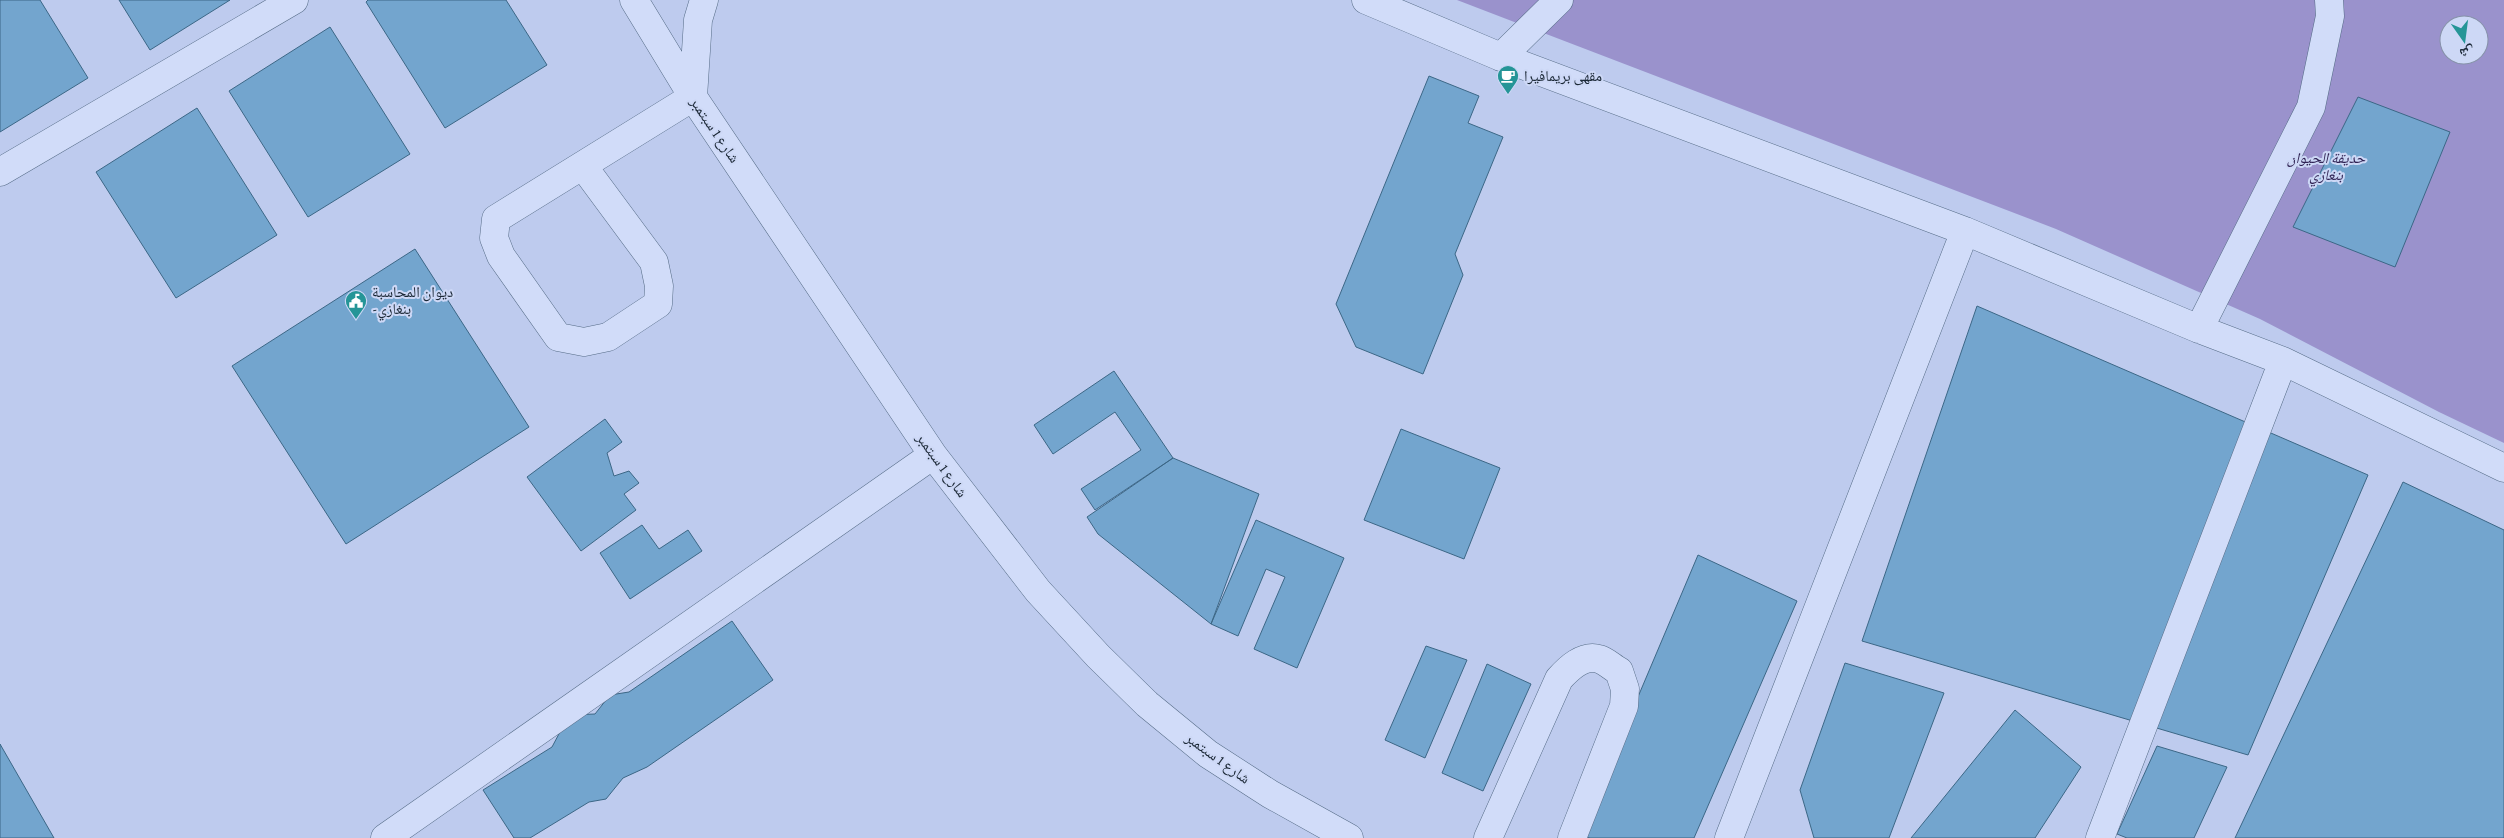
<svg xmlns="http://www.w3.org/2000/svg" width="2504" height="838" font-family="'Crimson Pro','Noto Naskh Arabic',serif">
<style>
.green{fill:#9a92cc;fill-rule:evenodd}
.building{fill:#73a5ce;stroke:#3c6786}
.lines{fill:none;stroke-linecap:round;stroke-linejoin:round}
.minor-casing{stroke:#566c87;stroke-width:29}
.minor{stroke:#d1dcf9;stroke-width:28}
.labels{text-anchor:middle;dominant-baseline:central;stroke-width:4;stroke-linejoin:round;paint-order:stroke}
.poi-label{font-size:15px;fill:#1b2836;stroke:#cdd8f6;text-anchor:start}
.street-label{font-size:15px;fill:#1b2836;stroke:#cdd8f6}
.park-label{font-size:15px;font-style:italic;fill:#2f2253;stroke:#cdd8f6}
</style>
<rect width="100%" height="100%" fill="#becbee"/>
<path class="green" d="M1457,0H2504V443L2439,412L2260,319L2056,229ZM2449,25H2479V55H2449Z"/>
<path class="building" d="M0,0H40L88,78L0,132Z
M119,0H230L150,50Z
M368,0H506L547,65L445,128L366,2Z
M330,27L410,154L308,217L229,91Z
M1429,76L1479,96L1468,123L1503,137L1455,254L1463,275L1423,374L1356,347L1336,304Z
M2358,97L2450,132L2395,267L2293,227Z
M197,108L277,235L176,298L96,172Z
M415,249L529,427L346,544L232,366Z
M1977,306L2368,475L2248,755L1862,641Z
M1114,371L1173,458L1095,510L1081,489L1141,450L1115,412L1053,454L1034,425Z
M605,419L622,442L607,453L614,476L629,471L639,483L624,494L636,510L581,551L527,477Z
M1401,429L1500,468L1464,559L1364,520Z
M1173,458L1259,494L1211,624L1098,534L1087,517Z
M2403,482L2504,530V838H2235Z
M1256,520L1344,558L1297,668L1254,649L1285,577L1266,569L1238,636L1211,624Z
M642,525L659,549L688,530L702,551L630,599L600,553Z
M1698,555L1797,601L1694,838H1590L1580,834Z
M732,621L773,680L647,767L623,778L606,799L589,802L530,838H514L483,790L552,747L569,715L595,714L610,695L629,692Z
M1426,646L1467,660L1425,758L1385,740Z
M1845,663L1944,693L1889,838H1814L1800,790Z
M1487,664L1531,684L1483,791L1442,773Z
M2015,710L2081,767L2035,838H1911Z
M0,744L54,838H0Z
M2157,746L2227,767L2194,838H2127L2117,834Z"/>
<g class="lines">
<g class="minor-casing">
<path id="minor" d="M634,0L693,97L933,455L1038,591L1098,656L1147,704L1208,754L1270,794L1349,838
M1366,0L1501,57L1965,231L2199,329L2283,361L2504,468
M1501,57L1559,0
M583,166L654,262L659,286L658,304L608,337L584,342L558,337L501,256L494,238L496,219L693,97L698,20L704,0
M0,172L294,0
M2199,329L2311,107L2330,16L2329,0
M385,838L933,455
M1488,838L1559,679C1568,669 1583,654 1599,659C1606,661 1613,668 1619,671L1625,689L1624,706L1572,838
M1729,838L1965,231
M2100,838L2283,361"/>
</g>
<use href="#minor" class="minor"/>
</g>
<defs>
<g id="cafe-pin" transform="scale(1.125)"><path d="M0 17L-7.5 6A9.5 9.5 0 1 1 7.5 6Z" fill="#259597" stroke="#cdd8f6"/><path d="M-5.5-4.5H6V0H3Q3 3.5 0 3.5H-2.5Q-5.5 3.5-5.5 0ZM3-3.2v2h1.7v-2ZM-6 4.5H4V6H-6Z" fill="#fff"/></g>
<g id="civic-pin" transform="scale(1.125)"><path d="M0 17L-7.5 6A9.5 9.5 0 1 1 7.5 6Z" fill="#259597" stroke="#cdd8f6"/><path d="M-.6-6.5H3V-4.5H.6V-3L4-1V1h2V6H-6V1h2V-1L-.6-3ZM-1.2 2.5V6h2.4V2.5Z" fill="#fff"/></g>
</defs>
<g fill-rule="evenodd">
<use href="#cafe-pin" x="1508" y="76"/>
<use href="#civic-pin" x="356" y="301"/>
</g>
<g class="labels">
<g class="poi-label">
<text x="1524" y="76">مقهى بريمافيرا</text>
<text x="372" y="292">ديوان المحاسبة<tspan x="372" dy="17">-بنغازي</tspan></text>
</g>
<g class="street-label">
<text transform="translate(715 130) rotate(56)">شارع 1 سبتمبر</text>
<text transform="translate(942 465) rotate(54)">شارع 1 سبتمبر</text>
<text transform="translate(1218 758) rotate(36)">شارع 1 سبتمبر</text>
</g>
<g class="park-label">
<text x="2326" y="158">حديقة الحيوان<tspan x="2326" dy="17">بنغازي</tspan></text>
</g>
</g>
<g transform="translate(2464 40) rotate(166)"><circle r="24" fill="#cdd8f6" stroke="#8692a9"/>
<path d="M0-4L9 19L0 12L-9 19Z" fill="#259597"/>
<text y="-8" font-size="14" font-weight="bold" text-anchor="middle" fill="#1b2836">ش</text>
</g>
</svg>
